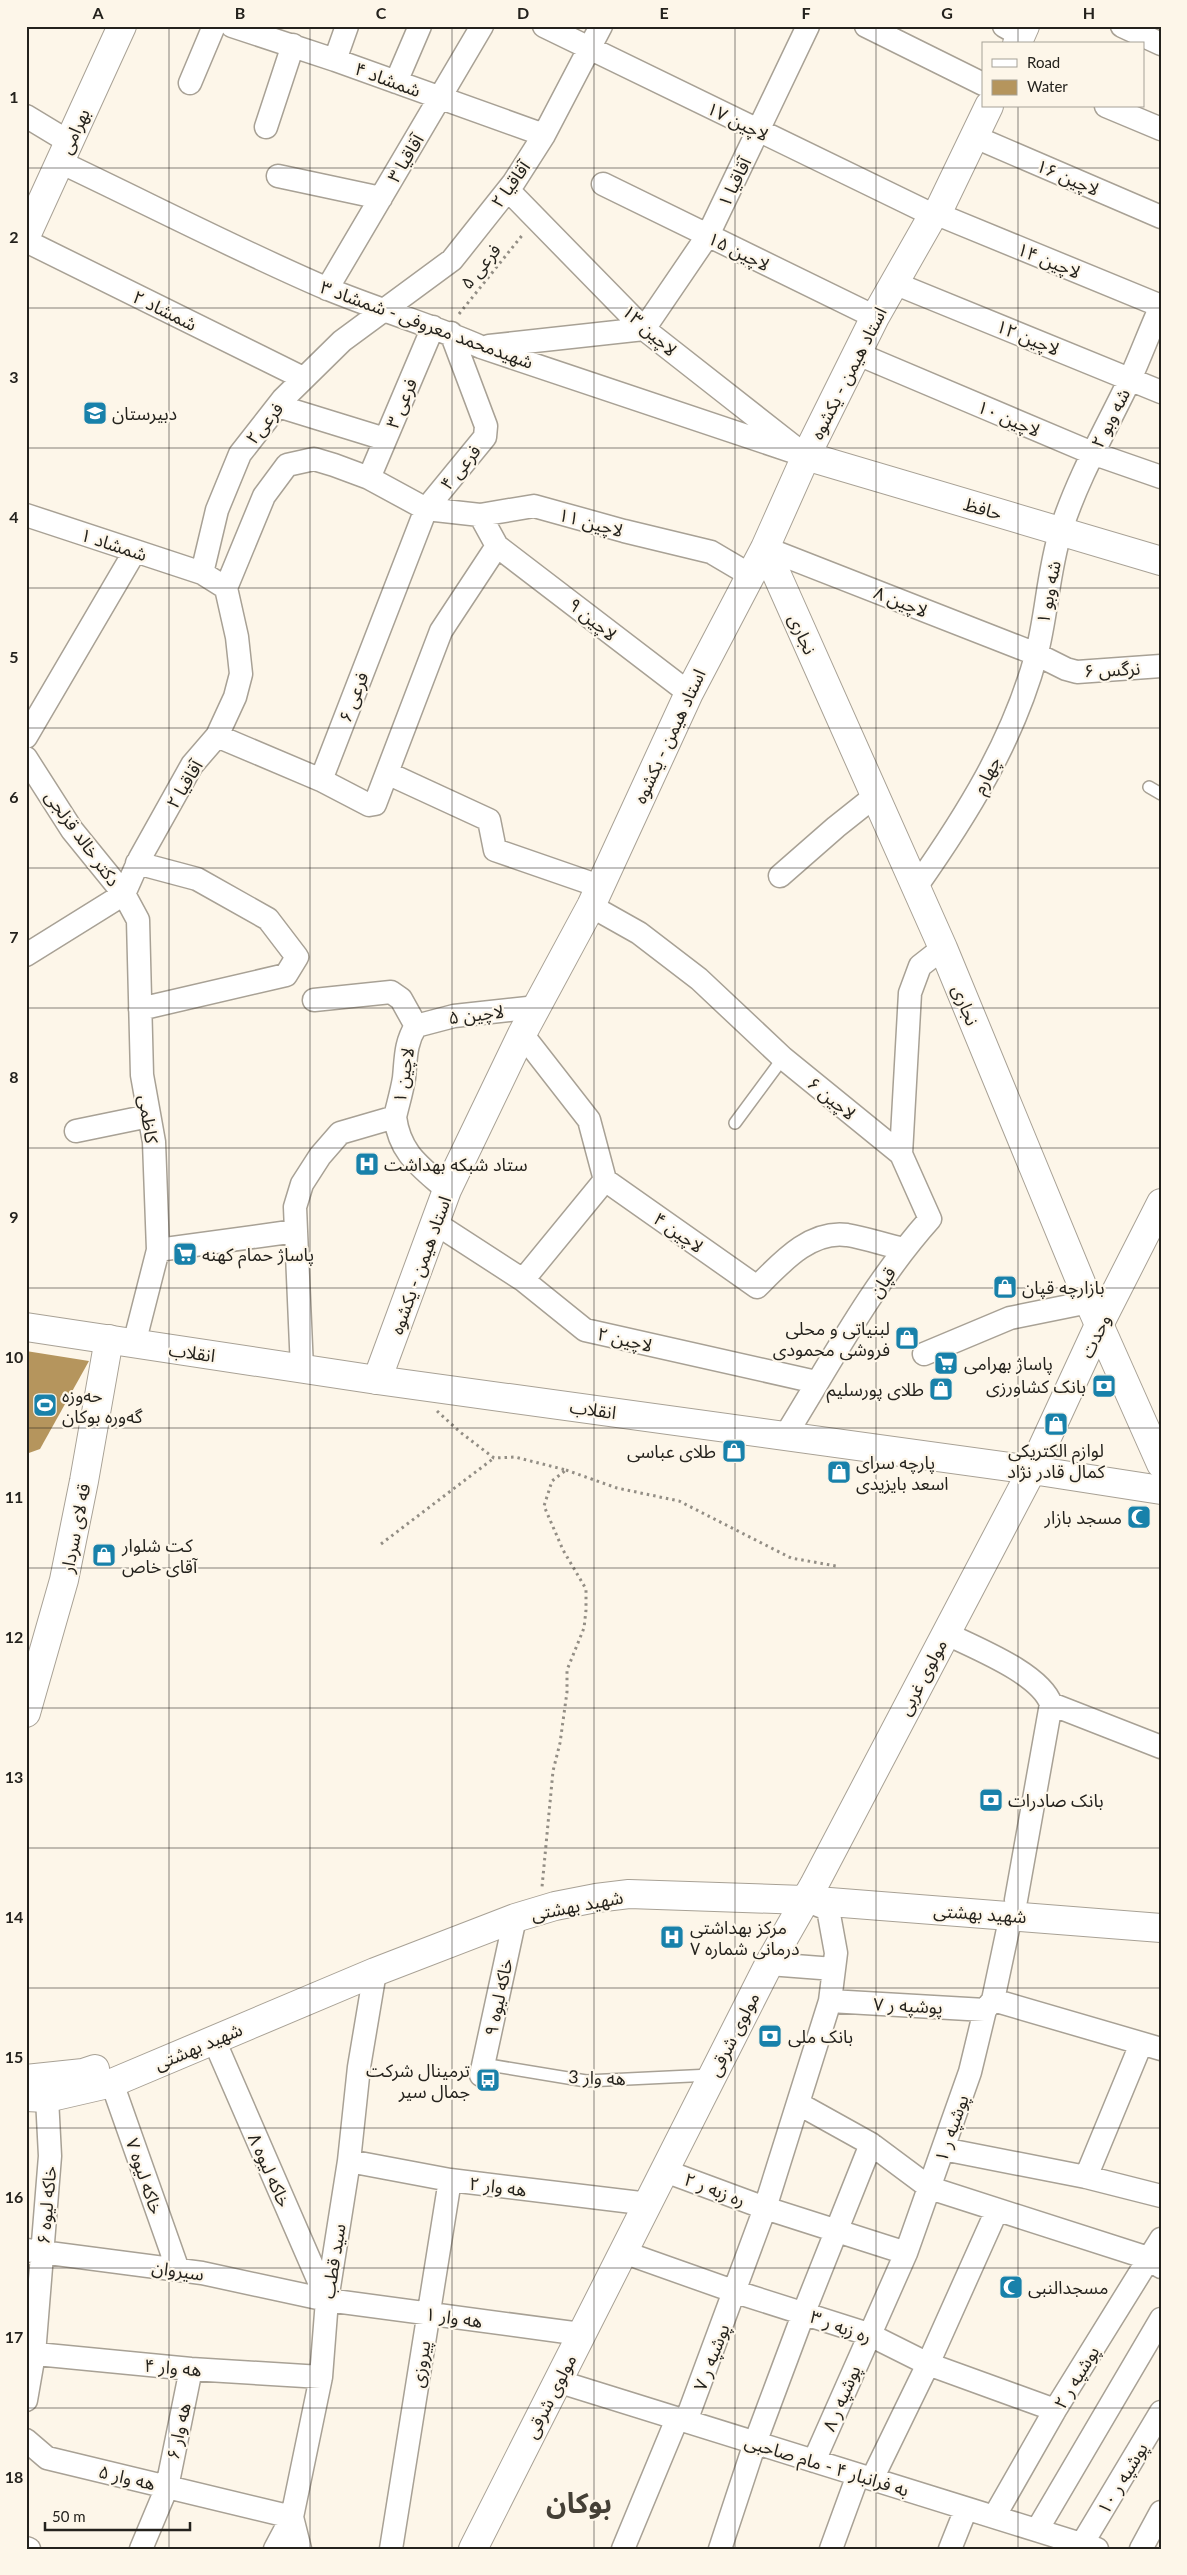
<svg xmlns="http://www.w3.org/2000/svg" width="1187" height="2575" font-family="Lato,'Noto Sans Arabic',sans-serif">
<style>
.water{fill:#b5955d}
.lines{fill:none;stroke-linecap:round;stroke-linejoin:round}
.service-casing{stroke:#a8a195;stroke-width:14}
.minor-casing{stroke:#a8a195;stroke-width:25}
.tertiary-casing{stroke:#a8a195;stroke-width:30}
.secondary-casing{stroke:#a8a195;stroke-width:30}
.path{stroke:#938e85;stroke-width:3;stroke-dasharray:2.5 4;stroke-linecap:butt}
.service{stroke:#fff;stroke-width:11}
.minor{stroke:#fff;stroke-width:22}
.tertiary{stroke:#fff;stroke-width:28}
.secondary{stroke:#fff;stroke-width:28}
.grid{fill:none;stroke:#24221d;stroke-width:1;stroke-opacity:0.55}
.labels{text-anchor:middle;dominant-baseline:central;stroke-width:4.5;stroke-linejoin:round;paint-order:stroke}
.street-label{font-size:18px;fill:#24221d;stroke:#fdf6e9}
.poi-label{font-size:18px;fill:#24221d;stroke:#fdf6e9;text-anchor:start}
.town-label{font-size:28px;font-weight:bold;fill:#454036;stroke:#fdf6e9}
.neatline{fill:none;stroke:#24221d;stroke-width:2}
.grid-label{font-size:16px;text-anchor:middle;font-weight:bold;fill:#24221d}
</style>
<rect width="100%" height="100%" fill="#fdf6e9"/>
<path class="water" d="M26,1351L89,1361L40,1449L26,1454Z"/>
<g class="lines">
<g class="service-casing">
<path id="service" d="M1149,787L1161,794
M735,1123L783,1058
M483,2064L586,2081L711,2075"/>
</g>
<g class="minor-casing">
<path id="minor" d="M232,26L335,60L544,135
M544,26L933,215
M866,26L983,84
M1004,26L1020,35
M1122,26L1161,44
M335,60L347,26
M396,82L420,26
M190,83L214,26
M1106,106L1161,129
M26,116L69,142
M266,127L293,45
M975,137L1161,217
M60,162C149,204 237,250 328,289C379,310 431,325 481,347L806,456
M278,176L381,198
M603,184L875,317
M508,190L644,329L793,446
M937,214L1161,306
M26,241L303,378
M894,283L1161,392
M327,289L482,26
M489,346L644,329L708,235L808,26
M858,354L1092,453L1161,477
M278,406L385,439
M369,478L433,327
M26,515L202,573L226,588L237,637L241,674L235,697L217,736L192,765L140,858L124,894L26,955
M497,546L689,693
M765,548L1036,654L1066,669L1077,672L1161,666
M202,573L217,510L240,454L283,399L342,341L452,260L514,182L544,135L601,26
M226,588L264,496L287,465L314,459L334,465L369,478L426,509L485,437L486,426L451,333
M217,736L321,780L426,509L480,515L534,506L624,531L711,552L750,575
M26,737L135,551
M26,758L72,830L124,894L138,920L142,1075L154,1142L158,1250L134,1344
M387,773L489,820L495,850L599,886
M321,780L369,805L375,804L441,631L497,546L480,515
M137,863L197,879L268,919L297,957L286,975L140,1009
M780,876L836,827L875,796
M916,887C966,816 1013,741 1036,656C1047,615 1048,571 1061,530C1078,477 1106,429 1130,379C1141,355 1150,330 1161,306
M591,906L639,933L699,979L783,1058L901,1154L910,993L920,966L943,948
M314,1000L391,992L401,999L416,1026
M416,1026L454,1016L537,1007
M522,1034L589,1120L605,1180L757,1287C781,1263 810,1230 847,1235C866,1238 885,1245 904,1249
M395,1117C400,1154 420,1166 447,1190
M76,1131L149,1116
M435,1223L523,1280L585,1330L816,1382
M296,1231L302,1369
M158,1250L296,1231L295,1207L302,1184L320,1156L340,1133L395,1117C398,1104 402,1091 404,1078C406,1059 405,1043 416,1026
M523,1280L605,1180
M924,1354L1010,1318L1089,1302
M785,1436C831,1362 872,1284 930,1219L901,1154
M945,1633C975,1648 1040,1673 1051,1704L1161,1747
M1016,1900L1051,1704
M769,1964L834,1969
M993,2000L1161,2049
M830,2001L985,2010
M214,2040L327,2300
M481,2075L515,1918
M112,2083L178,2270
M799,2104L871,2144L930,2188L1148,2258L1161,2267
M943,2149L1086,2177L1161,2196
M349,2161L450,2180L649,2204
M665,2171L765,2208L906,2253
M1086,2177L1141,2044
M26,2250L202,2273L327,2300L581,2334
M623,2252L736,2292L868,2334L928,2364L1055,2410
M26,2353L191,2369L321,2377
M557,2381L1097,2549
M26,2400L34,2354L50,2156L47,2098
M686,2421L765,2208L830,2001L836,1953L828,1909L805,1900
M26,2440L47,2458L292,2517L275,2549
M814,2461L906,2253L970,2072L985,2010L993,2000L1011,1915
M872,2479L928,2364L997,2210
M994,2517L1055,2410L1161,2239
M1037,2530L1161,2319
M1082,2544L1161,2412
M26,2548L29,2549
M141,2549L167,2487L191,2369
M300,2549L292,2517L321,2377L327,2300L349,2161L359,2067L375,1972
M391,2549L450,2180
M623,2549L677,2419
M720,2549L755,2443L804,2312L871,2144
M831,2549L858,2475
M950,2549L966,2509
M1141,2549L1161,2512"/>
</g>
<g class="tertiary-casing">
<path id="tertiary" d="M1017,44L1025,26
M26,236L122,26
M806,456L1161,561
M765,548L943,948L1089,1302L1161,1464
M377,1380L447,1190L522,1034L591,906L689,693L765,548L806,456L875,317L933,215L937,214L989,106
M26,1713L64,1580L84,1481L109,1339"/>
</g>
<g class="secondary-casing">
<path id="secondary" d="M26,1327L377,1380L1032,1470L1161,1490
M26,2079L83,2073L95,2069
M26,2097L47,2098L112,2083L375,1972L515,1918L555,1906L596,1898L629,1894L804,1900L1161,1928
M473,2549L769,1964L814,1885L1032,1470L1099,1325L1161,1203"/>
</g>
<path class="path" d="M459,314L524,233
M437,1411L460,1432L494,1458L515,1457L566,1470L552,1481L544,1506L563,1550L586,1589V1610L584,1628L567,1670V1692L560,1743L553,1771L542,1887
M566,1470L617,1488L679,1501L791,1558L836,1566
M381,1544L494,1458"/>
<use href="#service" class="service"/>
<use href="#minor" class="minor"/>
<use href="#tertiary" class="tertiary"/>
<use href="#secondary" class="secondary"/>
</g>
<path class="grid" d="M169,26V2549M310,26V2549M452,26V2549M594,26V2549M735,26V2549M876,26V2549M1018,26V44M1018,106V2549M26,168H1161M26,308H1161M26,448H1161M26,588H1161M26,728H1161M26,868H1161M26,1008H1161M26,1148H1161M26,1288H1161M26,1428H1161M26,1568H1161M26,1708H1161M26,1848H1161M26,1988H1161M26,2128H1161M26,2268H1161M26,2408H1161"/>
<defs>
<g id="school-square" transform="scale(1.25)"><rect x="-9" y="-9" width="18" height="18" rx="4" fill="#1881aa" stroke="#fdf6e9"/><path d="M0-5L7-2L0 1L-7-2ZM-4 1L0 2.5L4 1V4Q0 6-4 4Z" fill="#fff"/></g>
<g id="hospital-square" transform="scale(1.25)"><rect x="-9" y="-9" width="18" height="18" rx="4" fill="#1881aa" stroke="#fdf6e9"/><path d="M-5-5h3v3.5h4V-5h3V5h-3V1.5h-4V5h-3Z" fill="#fff"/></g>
<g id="supermarket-square" transform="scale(1.25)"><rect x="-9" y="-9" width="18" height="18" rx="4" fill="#1881aa" stroke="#fdf6e9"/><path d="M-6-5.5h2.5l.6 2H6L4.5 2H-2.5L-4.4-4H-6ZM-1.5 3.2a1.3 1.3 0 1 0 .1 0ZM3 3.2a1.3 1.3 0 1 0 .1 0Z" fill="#fff"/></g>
<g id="shop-square" transform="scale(1.25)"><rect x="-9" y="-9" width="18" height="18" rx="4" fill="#1881aa" stroke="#fdf6e9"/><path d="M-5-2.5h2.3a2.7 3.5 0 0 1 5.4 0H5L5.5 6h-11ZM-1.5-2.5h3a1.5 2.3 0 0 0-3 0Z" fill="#fff"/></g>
<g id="bank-square" transform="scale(1.25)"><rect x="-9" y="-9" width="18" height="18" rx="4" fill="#1881aa" stroke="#fdf6e9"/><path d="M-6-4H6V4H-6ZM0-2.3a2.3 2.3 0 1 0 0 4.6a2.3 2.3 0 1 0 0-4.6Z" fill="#fff"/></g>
<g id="stadium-square" transform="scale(1.25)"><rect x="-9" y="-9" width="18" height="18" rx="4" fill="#1881aa" stroke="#fdf6e9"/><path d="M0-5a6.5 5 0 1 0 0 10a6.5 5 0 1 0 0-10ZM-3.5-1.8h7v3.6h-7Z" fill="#fff"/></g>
<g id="mosque-square" transform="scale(1.25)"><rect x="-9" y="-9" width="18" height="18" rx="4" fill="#1881aa" stroke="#fdf6e9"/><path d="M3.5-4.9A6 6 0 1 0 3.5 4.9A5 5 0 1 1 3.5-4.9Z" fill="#fff"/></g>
<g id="bus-square" transform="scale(1.25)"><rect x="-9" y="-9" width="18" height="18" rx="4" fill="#1881aa" stroke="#fdf6e9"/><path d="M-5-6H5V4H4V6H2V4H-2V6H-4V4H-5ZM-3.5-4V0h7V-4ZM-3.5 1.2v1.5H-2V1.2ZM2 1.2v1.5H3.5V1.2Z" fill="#fff"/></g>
</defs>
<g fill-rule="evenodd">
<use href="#school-square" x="95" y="413"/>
<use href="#hospital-square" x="367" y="1164"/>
<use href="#supermarket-square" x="185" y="1254"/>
<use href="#shop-square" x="1005" y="1287"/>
<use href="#shop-square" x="907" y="1338"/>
<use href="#supermarket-square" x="946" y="1363"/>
<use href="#bank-square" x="1104" y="1386"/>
<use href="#shop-square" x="941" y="1389"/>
<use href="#stadium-square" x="45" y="1405"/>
<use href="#shop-square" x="1056" y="1424"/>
<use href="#shop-square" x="734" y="1451"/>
<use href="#shop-square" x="839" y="1472"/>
<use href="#mosque-square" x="1139" y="1517"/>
<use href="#shop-square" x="104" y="1555"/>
<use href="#bank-square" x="991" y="1800"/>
<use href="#hospital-square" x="672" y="1937"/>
<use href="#bank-square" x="770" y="2036"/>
<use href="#bus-square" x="488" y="2080"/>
<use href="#mosque-square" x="1011" y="2287"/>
</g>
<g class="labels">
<g class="street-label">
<text transform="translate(388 79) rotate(20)">شمشاد ۴</text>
<text transform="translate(738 121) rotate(26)">لاچین ۱۷</text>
<text transform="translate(74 131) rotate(-65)">بهرامی</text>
<text transform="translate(405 158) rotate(-59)">آقاقیا ۳</text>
<text transform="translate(1068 177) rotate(23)">لاچین ۱۶</text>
<text transform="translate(734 182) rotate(-64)">آقاقیا ۱</text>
<text transform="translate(510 184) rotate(-54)">آقاقیا ۲</text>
<text transform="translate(739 251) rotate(26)">لاچین ۱۵</text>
<text transform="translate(1049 260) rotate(22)">لاچین ۱۴</text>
<text transform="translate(480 266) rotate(-51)">فرعی ۵</text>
<text transform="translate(165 310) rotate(26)">شمشاد ۲</text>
<text transform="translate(427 324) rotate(20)">شهیدمحمد معروفی - شمشاد ۳</text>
<text transform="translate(650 330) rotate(42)">لاچین ۱۳</text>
<text transform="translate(1028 337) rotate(22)">لاچین ۱۲</text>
<text transform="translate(848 373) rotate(-63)">استاد هیمن - یکشوه</text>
<text transform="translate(401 403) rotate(-67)">فرعی ۳</text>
<text transform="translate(1009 418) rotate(23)">لاچین ۱۰</text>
<text transform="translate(1110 418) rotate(-63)">شه وبو ۲</text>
<text transform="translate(264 423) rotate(-51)">فرعی۲</text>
<text transform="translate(460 467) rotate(-51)">فرعی ۴</text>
<text transform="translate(983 508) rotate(16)">حافظ</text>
<text transform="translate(591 522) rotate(15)">لاچین ۱۱</text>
<text transform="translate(114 544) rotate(18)">شمشاد ۱</text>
<text transform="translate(1048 592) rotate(-79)">شه وبو ۱</text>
<text transform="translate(901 601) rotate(21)">لاچین ۸</text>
<text transform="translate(593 619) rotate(39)">لاچین ۹</text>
<text transform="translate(803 634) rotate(66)">نجاری</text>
<text transform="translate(1112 669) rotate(-3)">نرگس ۶</text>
<text transform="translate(353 697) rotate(-69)">فرعی ۶</text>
<text transform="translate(669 736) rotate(-65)">استاد هیمن - یکشوه</text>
<text transform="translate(986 775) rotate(-63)">چهارم</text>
<text transform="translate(184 784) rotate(-59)">آقاقیا ۲</text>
<text transform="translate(83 838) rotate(54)">دکتر خالد قزلجی</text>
<text transform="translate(966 1005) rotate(68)">نجاری</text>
<text transform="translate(476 1014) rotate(-7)">لاچین ۵</text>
<text transform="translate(403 1075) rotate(-81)">لاچین ۱</text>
<text transform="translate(832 1098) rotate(39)">لاچین ۶</text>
<text transform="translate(149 1119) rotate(82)">کاظمی</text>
<text transform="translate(679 1232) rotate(35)">لاچین ۴</text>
<text transform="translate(420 1265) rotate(-70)">استاد هیمن - یکشوه</text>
<text transform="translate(882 1282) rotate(-57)">قپان</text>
<text transform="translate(1095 1336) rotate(-64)">وحدت</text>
<text transform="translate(625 1339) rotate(13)">لاچین ۲</text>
<text transform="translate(192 1352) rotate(8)">انقلاب</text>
<text transform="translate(593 1409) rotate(8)">انقلاب</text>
<text transform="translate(75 1528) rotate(-79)">قه لای سردار</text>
<text transform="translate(922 1677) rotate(-62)">مولوی غربی</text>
<text transform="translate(577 1905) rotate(-11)">شهید بهشتی</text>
<text transform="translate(980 1913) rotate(4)">شهید بهشتی</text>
<text transform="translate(498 1997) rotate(-78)">خاکه لیوه ۹</text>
<text transform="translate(908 2005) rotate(3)">پوشپه ر ۷</text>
<text transform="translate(733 2034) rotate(-63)">مولوی شرقی</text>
<text transform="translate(198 2046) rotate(-23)">شهید بهشتی</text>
<text transform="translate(597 2077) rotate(2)">هه وار 3</text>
<text transform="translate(951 2128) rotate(-71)">۱ پوشپه ر</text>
<text transform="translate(270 2170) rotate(66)">خاکه لیوه ۸</text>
<text transform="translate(145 2176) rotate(71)">خاکه لیوه ۷</text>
<text transform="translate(498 2186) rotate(7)">هه وار ۲</text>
<text transform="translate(715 2189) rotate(21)">ره زبه ر ۲</text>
<text transform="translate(46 2205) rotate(-85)">خاکه لیوه ۶</text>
<text transform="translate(333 2261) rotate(-81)">سید قطب</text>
<text transform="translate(178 2270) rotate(8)">سیروان</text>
<text transform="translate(454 2317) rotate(8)">هه وار ۱</text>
<text transform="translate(841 2326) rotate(20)">ره زبه ر ۳</text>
<text transform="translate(711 2357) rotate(-69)">پوشپه ر ۷</text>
<text transform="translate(420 2364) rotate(-81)">پیروزی</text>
<text transform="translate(173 2367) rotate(5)">هه وار ۴</text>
<text transform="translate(1076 2377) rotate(-59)">پوشپه ر ۲</text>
<text transform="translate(550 2396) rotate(-63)">مولوی شرقی</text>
<text transform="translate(841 2398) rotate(-67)">پوشپە ر ۸</text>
<text transform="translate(178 2431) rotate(-78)">هه وار ۶</text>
<text transform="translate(827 2465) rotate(17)">به فرانبار ۴ - مام صاحبی</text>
<text transform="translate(127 2477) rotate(13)">هه وار ۵</text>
<text transform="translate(1122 2478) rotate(-59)">پوشپه ر ۱۰</text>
</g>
<g class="poi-label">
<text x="112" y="413">دبیرستان</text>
<text x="384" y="1164">ستاد شبکه بهداشت</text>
<text x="202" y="1254">پاساژ حمام کهنه</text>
<text x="1022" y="1287">بازارچه قپان</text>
<text x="890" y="1328" text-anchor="end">لبنیاتی و محلی<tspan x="890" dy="21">فروشی محمودی</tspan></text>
<text x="964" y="1363">پاساژ بهرامی</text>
<text x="1086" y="1386" text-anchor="end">بانک کشاورزی</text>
<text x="924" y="1389" text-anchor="end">طلای پورسلیم</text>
<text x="62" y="1395">حه‌وزه<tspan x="62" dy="21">گه‌وره بوکان</tspan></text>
<text x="1056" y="1450" text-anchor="middle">لوازم الکتریکی<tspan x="1056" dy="21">کمال قادر نژاد</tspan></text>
<text x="716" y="1451" text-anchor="end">طلای عباسی</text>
<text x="856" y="1462">پارچه سرای<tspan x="856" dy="21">اسعد بایزیدی</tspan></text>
<text x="1122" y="1517" text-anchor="end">مسجد بازار</text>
<text x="122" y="1545">کت شلوار<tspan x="122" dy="21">آقای خاص</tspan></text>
<text x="1008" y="1800">بانک صادرات</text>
<text x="690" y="1927">مرکز بهداشتی<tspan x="690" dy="21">درمانی شماره ۷</tspan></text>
<text x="788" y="2036">بانک ملی</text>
<text x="470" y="2070" text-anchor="end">ترمینال شرکت<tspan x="470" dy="21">جمال سیر</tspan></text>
<text x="1028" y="2287">مسجدالنبی</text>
</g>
<g class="town-label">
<text x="579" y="2502">بوکان</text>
</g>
</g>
<rect width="1187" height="2575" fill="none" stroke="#fdf6e9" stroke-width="55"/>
<rect x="982" y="42" width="162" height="65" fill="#fdf6e9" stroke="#a6a197"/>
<rect x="992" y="59" width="25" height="8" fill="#ffffff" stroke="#a6a197"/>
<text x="1027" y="68" font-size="15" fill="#24221d">Road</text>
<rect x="992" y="80" width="25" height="15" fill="#b5955d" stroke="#a6a197"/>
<text x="1027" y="92" font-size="15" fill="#24221d">Water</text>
<path d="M45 2522v8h145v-8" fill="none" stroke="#24221d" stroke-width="2.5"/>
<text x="52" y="2522" font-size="15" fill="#24221d" stroke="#fdf6e9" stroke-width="4" paint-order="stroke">50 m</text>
<rect x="28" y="28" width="1132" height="2520" class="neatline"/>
<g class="grid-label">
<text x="98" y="19">A</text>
<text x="240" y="19">B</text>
<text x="381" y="19">C</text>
<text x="523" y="19">D</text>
<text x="664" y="19">E</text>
<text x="806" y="19">F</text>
<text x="947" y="19">G</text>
<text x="1089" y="19">H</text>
<text x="14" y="103">1</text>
<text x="14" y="243">2</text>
<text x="14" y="383">3</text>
<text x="14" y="523">4</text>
<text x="14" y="663">5</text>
<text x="14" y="803">6</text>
<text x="14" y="943">7</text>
<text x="14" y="1083">8</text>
<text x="14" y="1223">9</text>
<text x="14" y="1363">10</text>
<text x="14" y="1503">11</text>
<text x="14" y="1643">12</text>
<text x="14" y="1783">13</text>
<text x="14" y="1923">14</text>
<text x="14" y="2063">15</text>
<text x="14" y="2203">16</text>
<text x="14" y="2343">17</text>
<text x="14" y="2483">18</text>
</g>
</svg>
